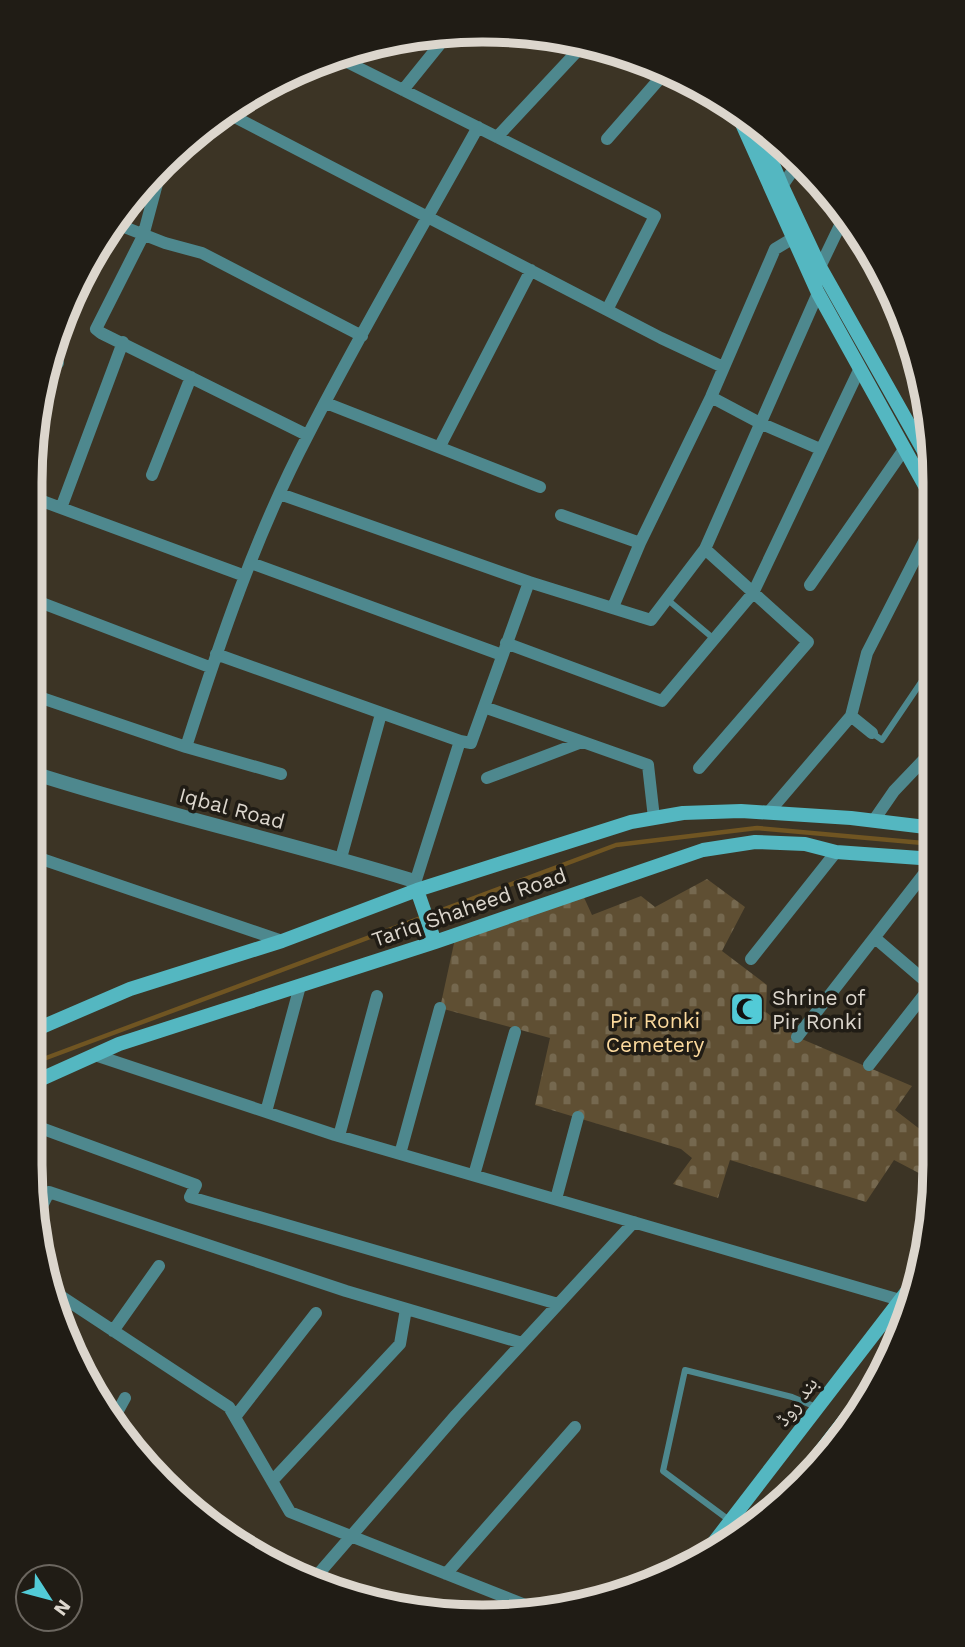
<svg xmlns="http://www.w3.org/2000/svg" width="965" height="1647" font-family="'Work Sans','Noto Naskh Arabic',sans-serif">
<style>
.cemetery{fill:url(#cemetery-stones)}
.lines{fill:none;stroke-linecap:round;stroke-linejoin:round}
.stream{stroke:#705522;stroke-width:4.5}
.service{stroke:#4e888e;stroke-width:6}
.minor{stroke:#4e888e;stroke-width:12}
.tertiary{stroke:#4e888e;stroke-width:14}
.secondary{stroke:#54b7c1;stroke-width:14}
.motorway{stroke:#9ef2fb;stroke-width:21}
.labels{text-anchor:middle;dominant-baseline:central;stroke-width:7;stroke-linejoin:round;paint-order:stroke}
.street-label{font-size:21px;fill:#dcd6cd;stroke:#201c15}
.poi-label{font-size:21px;fill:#dcd6cd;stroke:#201c15;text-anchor:start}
.park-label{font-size:21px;fill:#fcda9e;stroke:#201c15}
.rim{fill:none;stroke:#dcd6cd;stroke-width:9}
</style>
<defs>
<pattern id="cemetery-stones" width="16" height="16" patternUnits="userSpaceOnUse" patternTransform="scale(1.75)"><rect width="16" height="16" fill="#5f4f33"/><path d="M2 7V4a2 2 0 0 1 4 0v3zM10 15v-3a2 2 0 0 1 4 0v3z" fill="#75684f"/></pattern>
</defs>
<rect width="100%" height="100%" fill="#3c3425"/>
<path class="cemetery" d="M707,879L745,907L722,951L767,985L766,1012L797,1037L912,1086L895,1110L934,1140V1181L894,1160L866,1202L730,1160L718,1198L673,1184L692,1158L681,1149L535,1105L550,1038L440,1008L456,934L581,891L592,915L641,896L655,907Z"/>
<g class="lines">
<path class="stream" d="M30,1064L616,845L757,828L934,844"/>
<path class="service" d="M668,600L714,639
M872,733L882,740L930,669
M729,1520L663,1471L685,1370L792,1397L816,1407"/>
<path class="minor" d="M343,60L655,216L607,310
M403,90L445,38
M225,112L661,338L723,367
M497,137L584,44
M607,139L662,76
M158,180L143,236L96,329L101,333L307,435
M782,186L800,160
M114,223L165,243L202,253L362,336
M820,267L844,217
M50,355L58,363
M711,397L760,423L820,449
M326,403L540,487
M35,432L36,433
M440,446L531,270
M152,475L191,377
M280,494L529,582L651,620L705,549L818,293
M42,501L245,576
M61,508L123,342
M561,515L640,543
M251,563L502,655
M810,585L905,448
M31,601L42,603L212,668
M613,607L640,543L711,397L775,249L800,234
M506,643L662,701L753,593L860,368
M216,654L460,741L471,743L529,582
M30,694L186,747L281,774
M484,707L648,765L654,818
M872,733L851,716L867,653L934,522
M186,747C220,641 256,534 308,435C361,331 421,230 478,127
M699,768L808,642L705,549
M487,778L582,742
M768,813L851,716
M874,820L894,791L934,749
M30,855L282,941
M341,858L381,714
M415,883L460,741
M751,959L836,852
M797,1037L934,861
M95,1055L335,1135L900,1300
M869,1065L931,986L875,938
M266,1112L300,986
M30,1124L196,1185L190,1197L558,1304
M339,1136L377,996
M400,1154L440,1008
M474,1175L515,1032
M556,1199L578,1117
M38,1214L49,1192L346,1291L522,1343
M50,1289L229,1407L290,1512L538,1610
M113,1331L159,1266
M235,1417L316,1313
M113,1420L125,1398
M272,1481L400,1344L406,1309
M446,1574L575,1427
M314,1579L456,1415L634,1222"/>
<path class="tertiary" d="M30,772C156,813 285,841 411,880L417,890"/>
<path class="secondary" d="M734,106L818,293L934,502
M756,124L782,186L820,267L934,469
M417,890L435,942
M30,1032L130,989L282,941L417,890L631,822L683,813L741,811L851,818L934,828
M30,1084L119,1044L435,942L703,850L755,842L805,844L836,852L934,859
M708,1550L918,1277"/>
<path class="motorway" d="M802,1481L871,1392"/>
</g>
<defs>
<g id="mosque-square" transform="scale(1.75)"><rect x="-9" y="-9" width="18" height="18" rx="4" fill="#52cbd7" stroke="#201c15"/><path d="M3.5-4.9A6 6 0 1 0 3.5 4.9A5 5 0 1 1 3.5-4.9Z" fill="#111"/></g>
</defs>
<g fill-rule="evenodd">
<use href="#mosque-square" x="747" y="1009"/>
</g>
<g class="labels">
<g class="street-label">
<text transform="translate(232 808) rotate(15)">Iqbal Road</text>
<text transform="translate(469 907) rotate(-19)">Tariq Shaheed Road</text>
<text transform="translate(796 1401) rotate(-53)">بند روڈ</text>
</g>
<g class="poi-label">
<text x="772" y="997">Shrine of<tspan x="772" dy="24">Pir Ronki</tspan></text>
</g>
<g class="park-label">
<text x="655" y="1020">Pir Ronki<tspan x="655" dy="24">Cemetery</tspan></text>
</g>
</g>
<path d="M0 0H965V1647H0ZM482 42H483A440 440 0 0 1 923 482V1165A440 440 0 0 1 483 1605H482A440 440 0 0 1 42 1165V482A440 440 0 0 1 482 42Z" fill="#201c15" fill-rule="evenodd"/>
<path class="rim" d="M482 42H483A440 440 0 0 1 923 482V1165A440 440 0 0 1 483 1605H482A440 440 0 0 1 42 1165V482A440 440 0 0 1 482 42Z"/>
<g transform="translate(49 1598) rotate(126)"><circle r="33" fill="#201c15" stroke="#6b665f" stroke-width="2"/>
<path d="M0-5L12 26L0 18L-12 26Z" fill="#52cbd7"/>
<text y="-10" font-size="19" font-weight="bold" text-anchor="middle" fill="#dcd6cd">N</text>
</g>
</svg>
